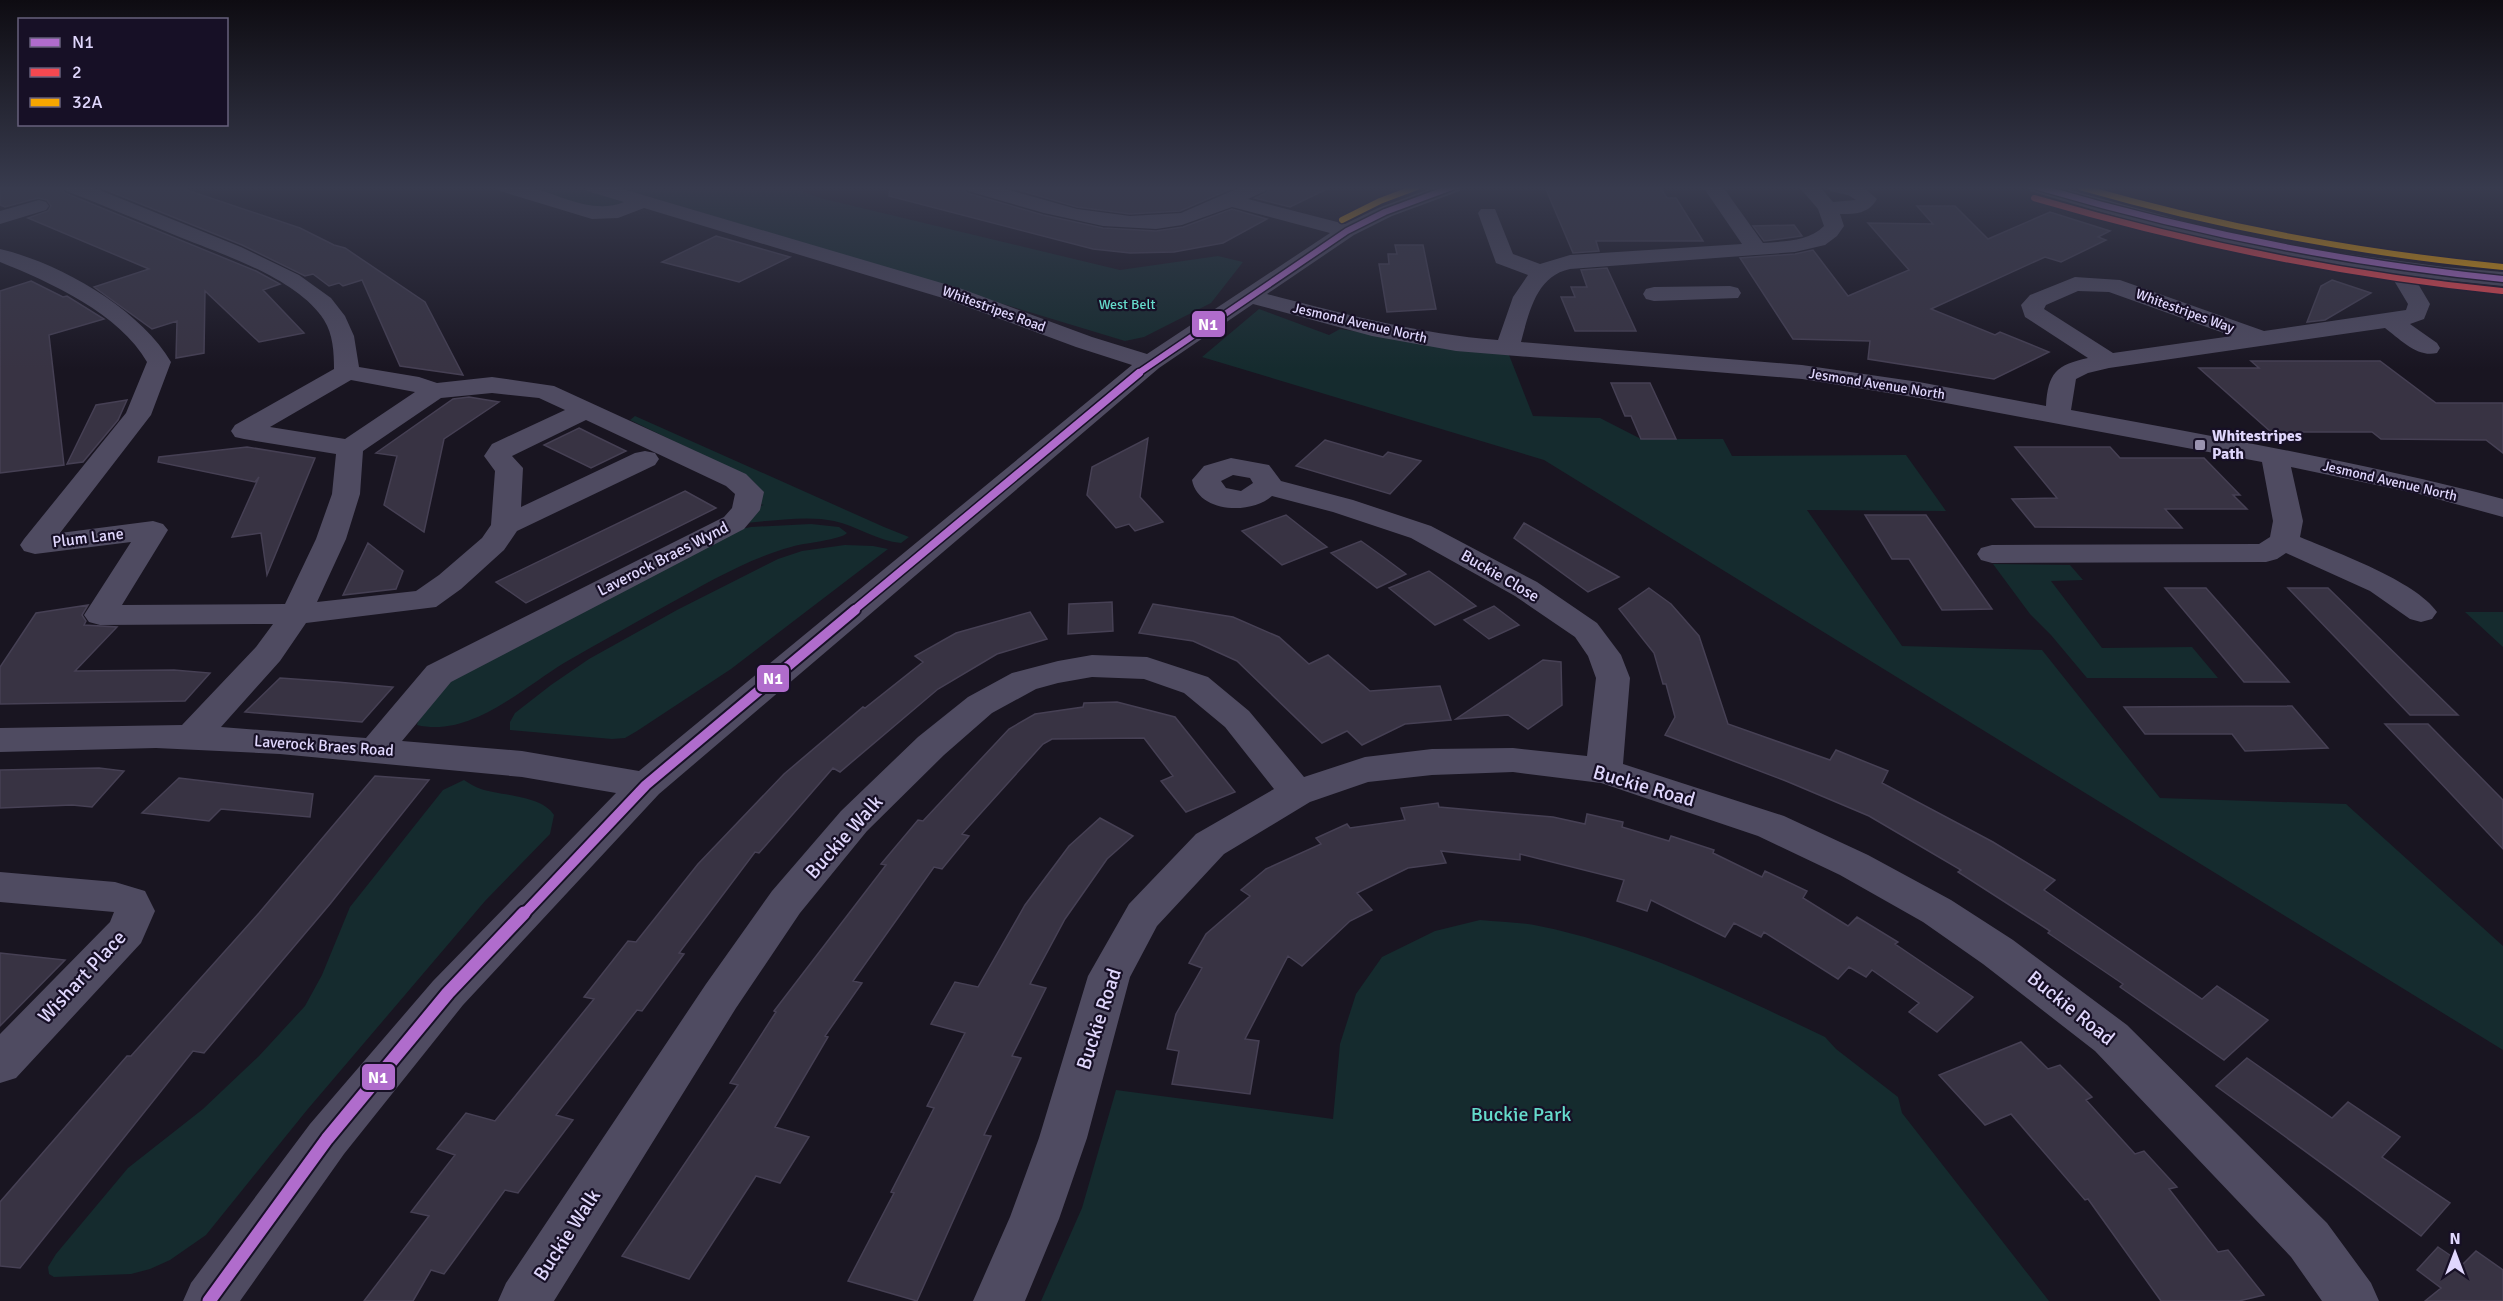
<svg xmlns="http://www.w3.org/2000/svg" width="2503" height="1301" font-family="Signika,sans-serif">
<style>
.green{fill:#152b2e}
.building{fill:#383343;stroke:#464054;stroke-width:1.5}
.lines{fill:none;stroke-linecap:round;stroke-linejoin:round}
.minor{fill:#4f4b61;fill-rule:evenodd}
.bus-1-far3-casing{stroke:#171026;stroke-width:9}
.bus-1-far2-casing{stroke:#171026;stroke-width:11}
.bus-1-far1-casing{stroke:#171026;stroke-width:14}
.bus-1-casing{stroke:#171026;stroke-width:17}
.bus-2-casing{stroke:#171026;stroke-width:9}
.bus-3-casing{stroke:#171026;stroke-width:9}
.bus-1-far3{stroke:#b06ccc;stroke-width:6}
.bus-1-far2{stroke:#b06ccc;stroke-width:8}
.bus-1-far1{stroke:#b06ccc;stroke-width:10}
.bus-1{stroke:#b06ccc;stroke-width:13}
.bus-2{stroke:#f54850;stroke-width:6}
.bus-3{stroke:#f7a600;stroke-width:6}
.poi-dot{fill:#9a93b0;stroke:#171026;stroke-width:2}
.labels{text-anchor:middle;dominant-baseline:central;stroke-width:4.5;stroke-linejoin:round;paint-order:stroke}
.far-park-label{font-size:14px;fill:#65dbcc;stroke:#171026}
.far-street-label{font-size:14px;fill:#e0d7fd;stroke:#171026}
.poi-label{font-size:16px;font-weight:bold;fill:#e0d7fd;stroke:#171026;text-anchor:start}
.street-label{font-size:16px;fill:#e0d7fd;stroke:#171026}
.near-street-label{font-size:20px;fill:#e0d7fd;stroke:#171026}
.near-park-label{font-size:20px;fill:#65dbcc;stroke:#171026}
.line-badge{stroke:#171026;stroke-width:2}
.badge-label{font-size:16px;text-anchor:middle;font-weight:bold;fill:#fff}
</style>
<rect width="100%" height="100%" fill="#191521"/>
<path class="green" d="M526,187H579L626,202L602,209L543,194L548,192L539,193Z
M617,187H792L820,198L1120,270L1218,256L1243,262L1211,303L1144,337L1125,341Z
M1259,309L1329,335L1340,329L1509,355L1533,416L1600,418L1641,439H1723L1732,456L1906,455L1946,511L1807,510L1902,646L2042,650L2160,798L2346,804L2503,946V1050L1544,460L1202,357Z
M635,416L884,527L909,537L901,543C878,541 857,526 834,521C809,515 770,521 744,523L758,506L764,505L759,504C759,487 759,484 744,475L630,420Z
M811,524L839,527L847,533C841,540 802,543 791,547C747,559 707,583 667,605C633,624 598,643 564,663C523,688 470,738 417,725L418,721L448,682L736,530L751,527Z
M845,545L873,546L888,549L731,669L637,731L625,738L612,739L510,730V722L515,713L551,685L589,659L677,610L778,559L802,551Z
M1993,564L2070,565L2083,580L2051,581L2102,648L2192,647L2218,678H2087L2051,635L2030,614Z
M2465,612H2503V647Z
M464,780C469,783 475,787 481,789C502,796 542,795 554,815L550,834L485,901L307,1110L206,1235L170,1260L150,1269L131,1274L54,1277L49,1274L48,1267L56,1254L128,1168L203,1109L259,1056L305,1006L322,975L350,907L443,790Z
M1480,920C1499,922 1520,922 1539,926C1639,946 1734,994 1825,1037L1836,1049L1898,1097L1902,1113L2049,1301H1041L1082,1208L1116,1090L1333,1119L1340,1044L1356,994L1382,957L1435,931Z"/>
<path class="building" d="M0,187H61L65,193L256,271L280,284L263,290L304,333L259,342L205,291L204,353L176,358L177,321L152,329L94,287L149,269L28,218L48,211L51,206L47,200L38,198L5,207L0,205Z
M99,187H178L300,228L334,245L345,248L425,302L463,375L400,366L362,280L343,286L339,283L329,286L313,274L305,276L242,245Z
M890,187H963L967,193L1043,215L1103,228L1156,231L1183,227L1232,209L1267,219L1223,243L1174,252L1130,253L1093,249L889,196Z
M1008,187H1235L1180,211L1130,214L1077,207Z
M1270,187H1331L1290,207L1255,198L1266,193Z
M1545,187H1660L1667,198H1676L1703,241H1596L1599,251L1573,253Z
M1917,206H1955L1988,239L2050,212L2110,231L2098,237L2106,240L2061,262L2045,257L1931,309L1995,335L2000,332L2049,352L1994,379L1868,359L1870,341L1793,339L1740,258L1795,254L1813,250L1848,296L1909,270L1868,223L1933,224Z
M1794,225L1802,236L1764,241L1753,226Z
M716,236L790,257L739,282L662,262Z
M1395,245H1423L1436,309L1387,312L1379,264H1389L1388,254H1397Z
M1607,268L1636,331H1575L1561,297H1575L1571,287H1587L1581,270Z
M2332,280L2371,293L2325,320L2307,322L2321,286Z
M31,281L63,297L67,296L104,319L49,335L64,465L0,473V291Z
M2251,361H2380L2436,403H2503V453L2486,440L2381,439L2372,432H2271L2199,368H2259Z
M1611,383H1650L1676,439H1641L1631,416H1625Z
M469,397L499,402L444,439L424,532L384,505L397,456L376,453L453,399Z
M127,400L118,420L83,462L67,464L96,405Z
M579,428L595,436L626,451L591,468L544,445Z
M1148,438L1140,497L1163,522L1135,531L1129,524L1116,528L1087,495L1092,467Z
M1325,440L1383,457L1388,452L1421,461L1390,494L1296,466Z
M247,447L315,458L267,575L261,533L232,537L259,477L255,482L158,462L159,457Z
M2015,447H2110L2120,458H2204L2240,495H2233L2247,509H2165L2182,528L2035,527L2012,499L2057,498Z
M685,491L716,508L526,603L496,582Z
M1286,515L1305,530L1327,547L1282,565L1242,531Z
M1865,515H1926L1992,609L1942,610L1909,559H1892Z
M1524,523L1619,577L1588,592L1514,538Z
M1361,541L1382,556L1406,574L1377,588L1331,553Z
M368,543L403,571L396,589L343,595Z
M1429,571L1451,587L1476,606L1435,625L1389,588Z
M1649,588L1671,604L1699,636L1728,724L1830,760L1836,750L1888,771L1882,783L1993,842L2055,880L2044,890L2202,999L2217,986L2268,1020L2224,1060L2120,987L2123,984L2048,933L2050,931L1958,872L1961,870L1869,816L1786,781L1665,735L1675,717L1666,684H1663L1654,653L1619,609Z
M2165,588H2206L2289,682H2244Z
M2288,588H2328L2458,715H2410Z
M1112,602L1113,631L1068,634L1069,604Z
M1153,604L1233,617L1279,637L1309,664L1328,655L1370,691L1440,686L1451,720L1405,724L1362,745L1347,731L1322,743L1237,661L1193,641L1139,633Z
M88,605L82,615L86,621L84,625L117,627L75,671L174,670L210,673L185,701L0,704V667L36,613Z
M1494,606L1519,625L1489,639L1464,620Z
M1030,612L1047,639L997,654L938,689L840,772L833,768L759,853L755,852L679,953L684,954L642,1011L637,1010L556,1115L573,1120L518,1193L505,1190L444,1274L431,1270L413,1301H364L429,1216L411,1212L455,1155L437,1149L466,1113L495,1121L594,999L584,997L628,941L636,942L698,864L784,774L863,707L865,708L923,662L915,656L956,633Z
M1543,660L1561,662L1562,705L1528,729L1508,715L1456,719Z
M280,678L337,682L393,687L362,722L245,712Z
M1117,702L1175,717L1235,792L1186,812L1161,781L1173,776L1144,738L1052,739L1043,744L962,834L969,836L942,869L934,867L853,981L862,983L825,1036L828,1037L775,1127L809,1137L780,1183L756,1176L689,1279L622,1256L738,1085L730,1083L776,1012L774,1011L886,865L881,864L918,820L923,821L1009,729L1035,714L1083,707L1084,703Z
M2292,706L2328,748L2245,751L2232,734H2145L2124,707Z
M2385,724H2428L2503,800V849Z
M99,768L124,771L92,807L72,805L0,808V770Z
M375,776L429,780L330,904L204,1053L193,1051L20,1268L0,1266V1202L127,1056H131L259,913Z
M179,778L313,794L310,817L221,809L209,821L142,813Z
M1438,803L1439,807L1553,817L1585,824L1587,814L1623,822L1622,827L1669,841L1671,836L1714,850L1713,853L1762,877L1765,871L1807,891L1803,898L1848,926L1857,917L1898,942L1895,944L1973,997L1937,1032L1909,1012L1919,1003L1872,970L1866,977L1849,967L1838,979L1764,932L1761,937L1734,923L1725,937L1651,900L1647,911L1617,901L1624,880L1520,854V860L1441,851L1446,863L1408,868L1357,893L1372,910L1350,921L1302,966L1288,956L1245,1039L1259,1041L1250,1094L1172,1084L1179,1051L1167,1049L1176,1014L1202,968L1189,963L1206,934L1250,896L1241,890L1266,869L1321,844L1316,838L1347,824L1350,828L1405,820L1401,808Z
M1100,818L1133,836L1107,859L1065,919L1030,984L1046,988L1012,1056L1021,1058L984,1135L991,1136L917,1301L848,1281L894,1193L891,1192L934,1108L927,1106L965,1033L931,1024L955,982L978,987L1025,905L1069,846Z
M0,953L65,960L0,1026Z
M2021,1042L2048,1069L2060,1065L2092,1097L2086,1100L2135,1154L2144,1151L2177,1187L2169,1189L2218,1252L2228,1250L2264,1295L2239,1301H2161L2088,1199L2085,1200L2011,1114L1985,1125L1939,1075Z
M2247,1058L2332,1118L2348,1102L2400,1137L2382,1157L2450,1203L2421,1236L2216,1086Z
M2438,1247L2463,1264L2476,1251L2503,1270V1301H2425L2441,1288L2417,1270Z"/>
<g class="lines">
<path class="minor" d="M63,187H92L241,247L299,275L331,298L345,316L354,336L359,367L419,377L437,383L492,377L554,386L746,474L764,492L760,510L744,529L451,682L402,741L522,751L639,771L1132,365L1076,347L946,299L644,208L618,218L592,219L500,191L497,187C508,187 521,186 531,188C562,195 593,215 624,202L587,191L584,187H616L962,289L1092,337L1147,354L1330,233L1232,207L1182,225L1156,229L1103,226L1044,213L968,191L965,187H998L1077,209L1130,216L1181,213L1241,187H1268L1265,191L1248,199L1345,224L1378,208L1434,187H1463L1460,191L1392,216L1354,235L1267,294C1344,314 1419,334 1498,340L1513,297L1528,275L1496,263L1478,213L1481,209H1495L1513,254L1540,264L1570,255L1742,244L1703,187H1723L1763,243C1784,241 1808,242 1824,226L1818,209L1799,187H1820L1833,202L1856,200L1848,195L1830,191L1827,187H1863L1877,199C1868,214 1856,214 1840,214L1844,226L1837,236L1825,245L1795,252L1570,269C1536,276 1529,313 1521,342L1802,365L1919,382L2046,406C2048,373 2056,365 2088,358L2025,317L2021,305L2030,295L2075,277L2120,280L2264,331L2406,310L2408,304L2390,274C2268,259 2148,227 2030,191L2027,187H2059L2209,228L2326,251L2444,267L2503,272V286L2414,277L2430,304L2424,319L2410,324L2437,343L2440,348L2437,353C2417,358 2400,339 2385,328L2109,368L2088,373L2076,379L2071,410C2216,437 2361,462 2503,499V517L2419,494L2291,467L2303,521L2300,537C2335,552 2416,581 2437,612L2432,619L2421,622L2410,619L2370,591L2286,553L2277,559L2266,562L1992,563L1981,560L1977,554L1981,548L1992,545L2259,544L2270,537L2273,521L2262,462L1919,398L1802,379L1456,351L1372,336L1253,304L1159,368L659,794L463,1005L344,1154L240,1301H183L191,1283L310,1124L433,981L616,793L522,777L280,754L156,748L0,752V728L182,725L256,647L273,624L100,625L89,622L84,615L131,542L35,554L24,551L20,545L24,539L126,413L147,362C120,314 50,282 0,262V249C60,263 140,309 171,362L151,415L60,533L153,521L163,524L168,530L122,605L285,604L316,539L332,494L336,454L244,439L235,437L231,431L235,425L334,369C334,352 333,334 324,320C297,278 221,254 177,236C140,221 103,205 66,191ZM2078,291L2109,292L2232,336L2113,353L2044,309L2046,305ZM351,380L415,392L345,439L270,427ZM492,393L539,398L565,410L492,444L484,456L495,471L491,525L482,538L439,575L416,591L317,602L346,539L360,494L363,451L441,398ZM586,420L726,486L735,494L732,508L724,517L427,666L366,738L221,727L280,661L306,623L436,607L461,589L504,550L517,531L655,465L659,459L655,453L645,451L635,453L521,507L523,468L512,456Z
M39,200L46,202L49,206L46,210L0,224V211Z
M1730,286L1738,288L1741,293L1738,298L1654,301L1646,299L1643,294L1646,289L1654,287Z
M1231,458L1269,465L1281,481L1353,500L1431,526L1537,582L1597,623L1621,655L1630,678L1623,764L1784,816L1868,855L1951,900L2013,940L2127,1025L2327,1223L2371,1283L2379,1301H2322L2291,1257L2095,1051L1983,964L1923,922L1840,875L1758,836L1601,783L1513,772L1432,775L1368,782L1310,802L1224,854L1157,926L1130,977L1087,1138L1059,1219L1025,1301H973L1010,1217L1039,1138L1088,976L1129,904L1196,834L1274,789L1225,727L1184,693L1144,679L1092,677L1058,683L1036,689L992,713L944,755L867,831L800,913L736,1008L554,1301H498L506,1283L706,984L772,891L841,811L918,737L968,697L1012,673L1058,661L1092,655L1147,657L1208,677L1249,711L1304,777L1365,757L1432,749L1513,748L1587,756L1596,678L1588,656L1575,637L1515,596L1411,538L1333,512L1272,496C1251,515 1198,513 1192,480L1204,466ZM1233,475L1250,478L1253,483L1241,491L1226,488L1221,481Z
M0,872L115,882L145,891L155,911L141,943L16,1078L0,1083V1034L110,922L114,912L0,902Z"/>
<g class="bus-1-far3-casing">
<path id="bus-1-far3" d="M2038,187C2191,232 2344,263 2503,279
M1137,374L1347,231L1385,212L1452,187"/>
</g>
<g class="bus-1-far2-casing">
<path id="bus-1-far2" d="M853,611L1139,373"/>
</g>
<g class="bus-1-far1-casing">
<path id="bus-1-far1" d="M523,915L646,785L855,610"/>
</g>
<g class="bus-1-casing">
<path id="bus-1" d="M209,1301L327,1139L448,993L524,913"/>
</g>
<g class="bus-2-casing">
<path id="bus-2" d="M2034,198C2188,243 2342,275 2502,291"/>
</g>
<g class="bus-3-casing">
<path id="bus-3" d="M2080,187C2219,227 2359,253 2503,267
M1342,220L1380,201L1417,187"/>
</g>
<use href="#bus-1-far3" class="bus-1-far3"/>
<use href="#bus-1-far2" class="bus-1-far2"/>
<use href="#bus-1-far1" class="bus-1-far1"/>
<use href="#bus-1" class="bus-1"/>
<use href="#bus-2" class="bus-2"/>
<use href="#bus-3" class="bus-3"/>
</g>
<linearGradient id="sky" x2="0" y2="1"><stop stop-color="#0e0c12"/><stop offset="0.51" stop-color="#383b4e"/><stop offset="1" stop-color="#383b4e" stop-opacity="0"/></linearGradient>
<rect width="2503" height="369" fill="url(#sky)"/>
<rect class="poi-dot" x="2194" y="439" width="12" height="12" rx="3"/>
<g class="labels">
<g class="far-park-label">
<text x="1127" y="304">West Belt</text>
</g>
<g class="far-street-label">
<text transform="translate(994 309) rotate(20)">Whitestripes Road</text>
<text transform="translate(2185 311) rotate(20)">Whitestripes Way</text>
<text transform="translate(1360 323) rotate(13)">Jesmond Avenue North</text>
<text transform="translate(1877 384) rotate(9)">Jesmond Avenue North</text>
<text transform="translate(2390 481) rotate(13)">Jesmond Avenue North</text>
</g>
<g class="poi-label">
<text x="2212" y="436">Whitestripes<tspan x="2212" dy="18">Path</tspan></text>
</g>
<g class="street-label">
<text transform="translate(88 538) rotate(-7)">Plum Lane</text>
<text transform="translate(663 559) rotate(-27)">Laverock Braes Wynd</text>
<text transform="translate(1500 576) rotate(30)">Buckie Close</text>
<text transform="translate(324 746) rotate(4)">Laverock Braes Road</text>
</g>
<g class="near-street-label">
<text transform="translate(1644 786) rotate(16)">Buckie Road</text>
<text transform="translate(844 837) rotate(-48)">Buckie Walk</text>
<text transform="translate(82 977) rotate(-47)">Wishart Place</text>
<text transform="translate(2071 1008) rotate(39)">Buckie Road</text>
<text transform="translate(1099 1019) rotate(-72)">Buckie Road</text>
<text transform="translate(567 1235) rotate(-57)">Buckie Walk</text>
</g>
<g class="near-park-label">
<text x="1521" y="1114">Buckie Park</text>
</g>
</g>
<g class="line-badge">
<rect x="1191" y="310" width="35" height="28" rx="6" fill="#b06ccc"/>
<rect x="756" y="664" width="34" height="29" rx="6" fill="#b06ccc"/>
<rect x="361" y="1063" width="35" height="28" rx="6" fill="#b06ccc"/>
</g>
<g class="badge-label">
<text x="1208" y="330">N1</text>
<text x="773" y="684">N1</text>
<text x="378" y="1083">N1</text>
</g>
<rect x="18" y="18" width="210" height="108" fill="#171026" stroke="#67607c" stroke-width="1.5"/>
<rect x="30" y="38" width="30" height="9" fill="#b06ccc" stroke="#67607c" stroke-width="1.5"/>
<text x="72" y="48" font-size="18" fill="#e0d7fd">N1</text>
<rect x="30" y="68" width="30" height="9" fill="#f54850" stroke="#67607c" stroke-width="1.5"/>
<text x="72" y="78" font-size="18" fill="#e0d7fd">2</text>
<rect x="30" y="98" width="30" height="9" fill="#f7a600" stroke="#67607c" stroke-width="1.5"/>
<text x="72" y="108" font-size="18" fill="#e0d7fd">32A</text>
<g transform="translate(2455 1253)" stroke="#171026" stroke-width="4.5" paint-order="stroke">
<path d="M0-4.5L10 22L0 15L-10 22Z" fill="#e0d7fd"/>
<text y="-9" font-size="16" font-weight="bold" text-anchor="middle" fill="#e0d7fd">N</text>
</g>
</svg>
